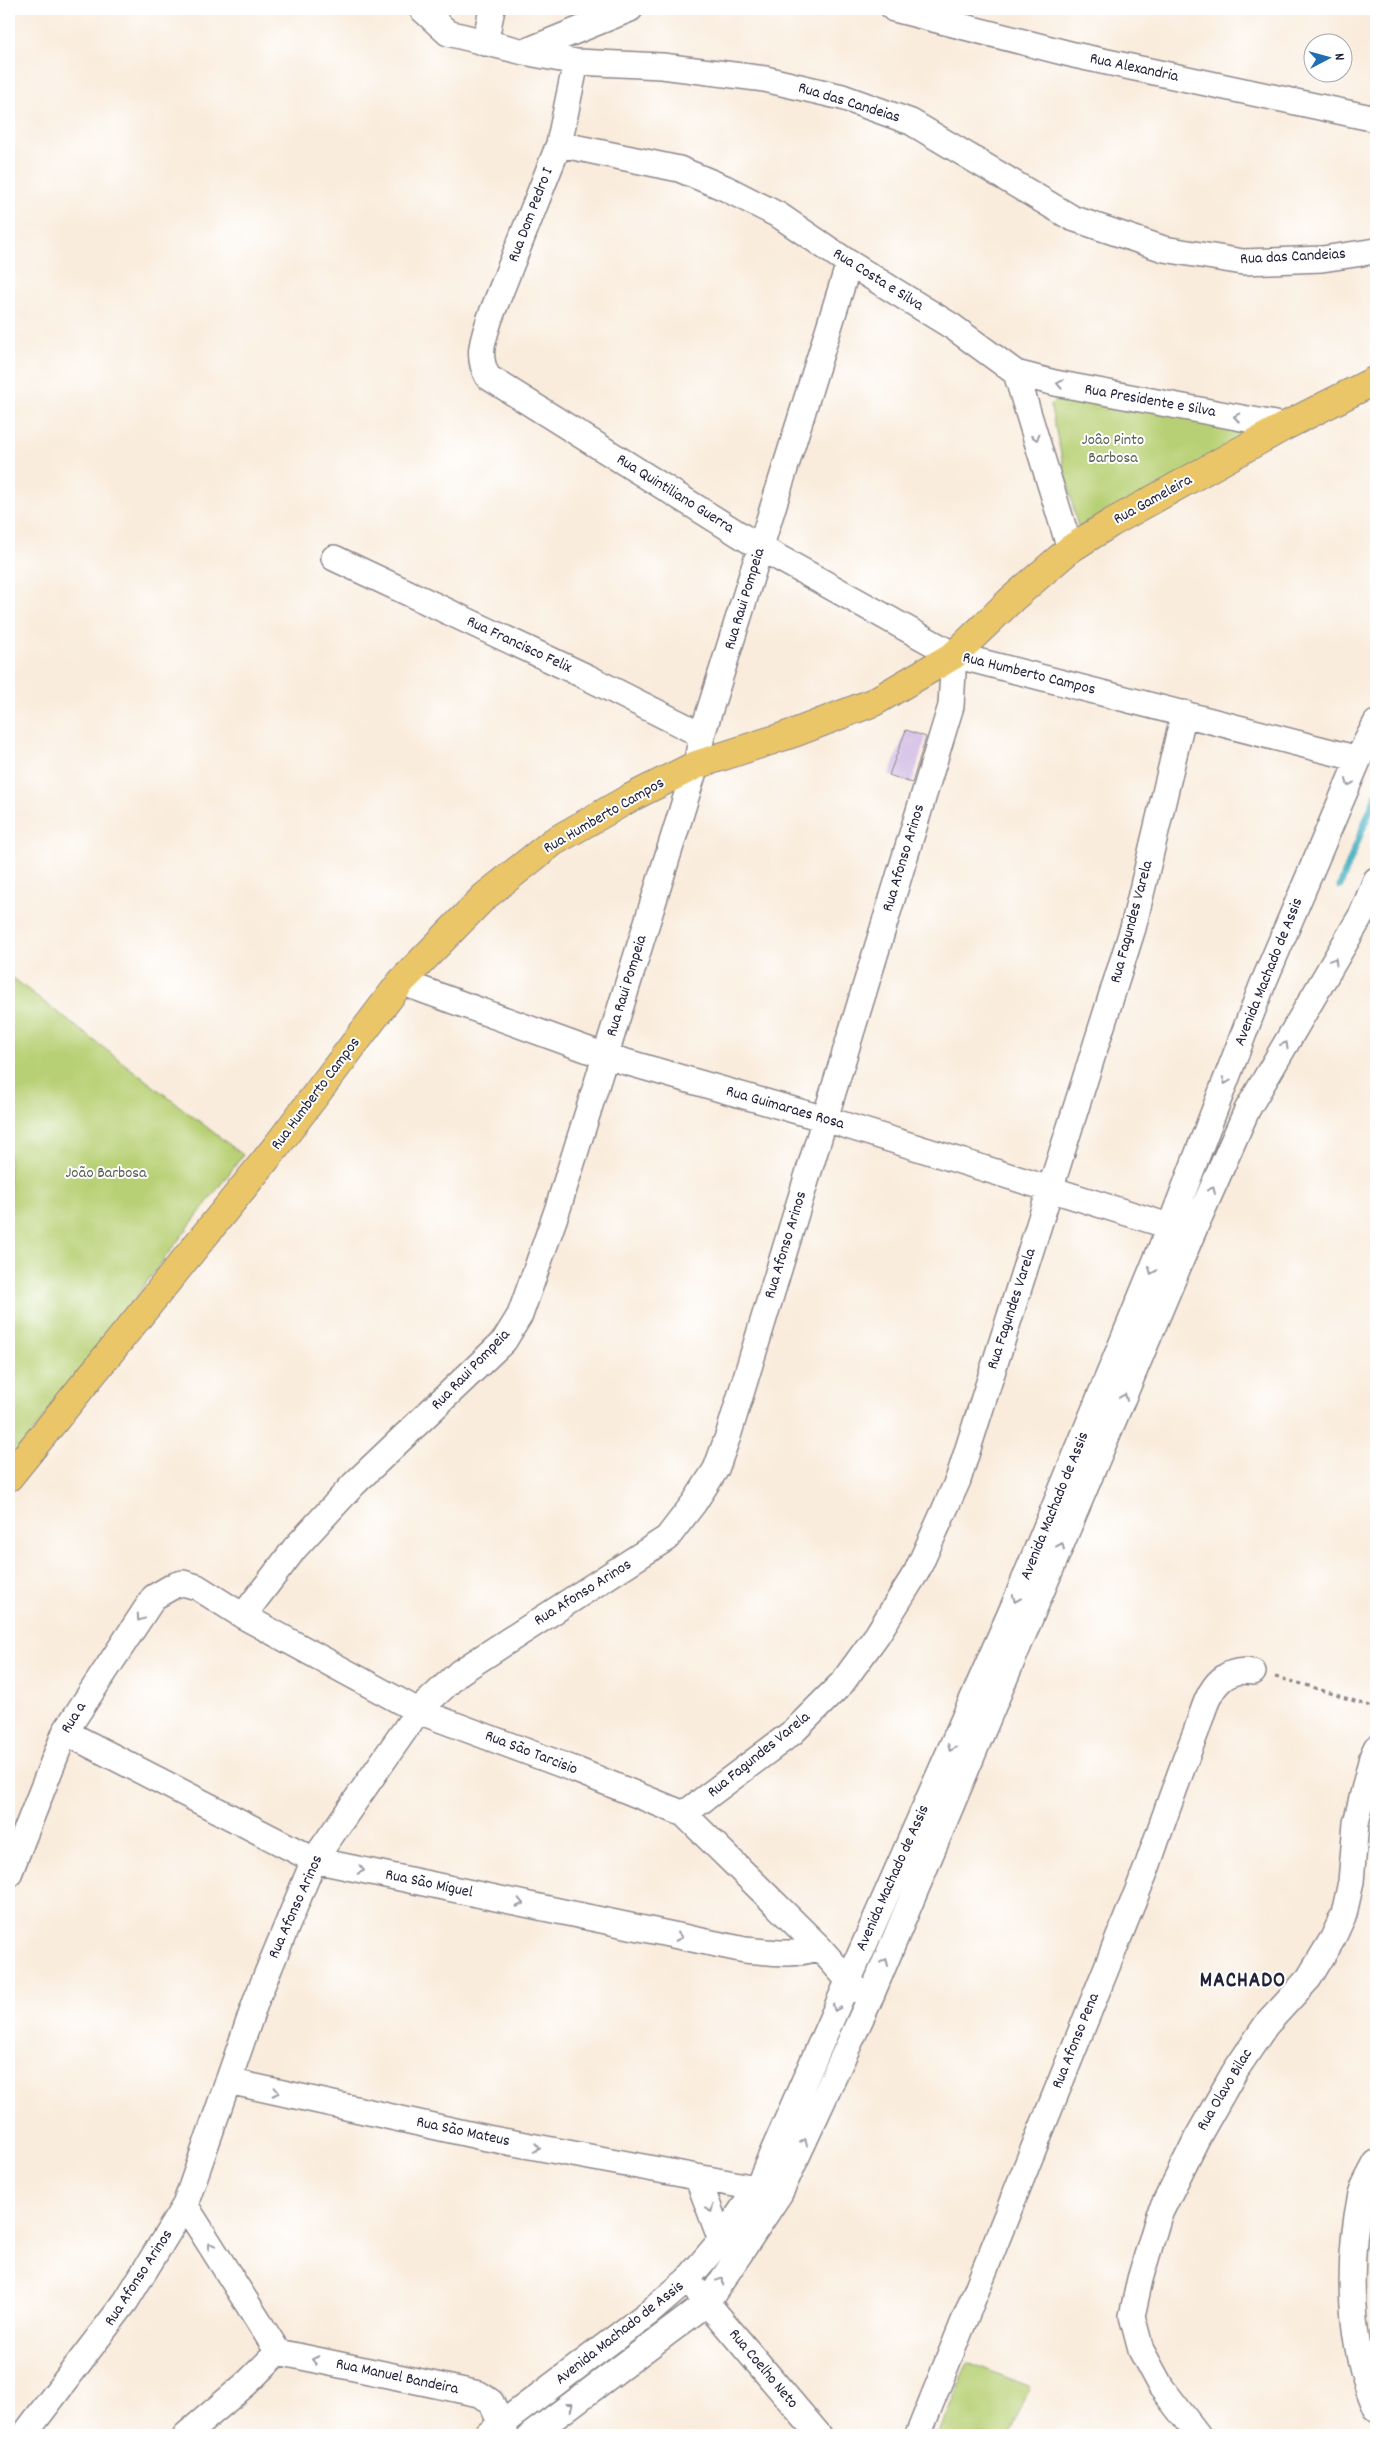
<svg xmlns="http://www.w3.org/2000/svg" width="1385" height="2444" font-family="Dekko,sans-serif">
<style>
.green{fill:#b8d075;stroke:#6d7958}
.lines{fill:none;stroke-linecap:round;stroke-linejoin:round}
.stream{stroke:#40acbe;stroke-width:7}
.building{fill:#cfb5e1}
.minor-casing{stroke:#8e878c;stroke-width:28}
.major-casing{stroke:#8e878c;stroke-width:30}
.path{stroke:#8e878c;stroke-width:3;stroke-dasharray:4 4;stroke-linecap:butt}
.minor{stroke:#fff;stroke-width:25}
.major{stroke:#eac669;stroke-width:28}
.oneway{stroke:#9c9ca7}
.labels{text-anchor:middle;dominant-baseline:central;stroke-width:4;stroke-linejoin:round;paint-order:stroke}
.street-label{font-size:16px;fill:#22223b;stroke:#fff}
.park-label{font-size:16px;fill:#565f4f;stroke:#fff}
.district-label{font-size:21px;font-weight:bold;letter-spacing:1px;fill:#22223b;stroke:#fff}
</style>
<rect width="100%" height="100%" fill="#fff"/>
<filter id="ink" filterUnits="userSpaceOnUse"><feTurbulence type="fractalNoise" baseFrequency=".02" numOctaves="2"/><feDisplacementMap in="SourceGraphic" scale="10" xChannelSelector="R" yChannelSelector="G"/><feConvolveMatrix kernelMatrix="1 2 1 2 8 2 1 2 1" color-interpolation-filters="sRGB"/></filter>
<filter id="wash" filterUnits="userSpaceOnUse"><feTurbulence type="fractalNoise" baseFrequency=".0096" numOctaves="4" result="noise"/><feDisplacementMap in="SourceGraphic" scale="20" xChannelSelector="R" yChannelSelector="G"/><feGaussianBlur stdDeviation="1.12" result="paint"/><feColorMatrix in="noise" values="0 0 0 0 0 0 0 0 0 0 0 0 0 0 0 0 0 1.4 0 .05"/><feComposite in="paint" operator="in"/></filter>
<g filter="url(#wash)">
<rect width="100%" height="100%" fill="#f9ecdc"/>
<path class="green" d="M1070,392L1263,431L1078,528L1050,405Z
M9,975L243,1155L9,1464Z
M968,2362L1030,2387L1010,2435H938Z"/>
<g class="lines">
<path class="stream" d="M1340,886L1376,795"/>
</g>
<g id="blocks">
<path class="building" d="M906,730L926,737L912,783L889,775Z"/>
</g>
</g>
<g filter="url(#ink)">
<use href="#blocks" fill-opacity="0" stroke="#8e878c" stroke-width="1"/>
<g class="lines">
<g class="minor-casing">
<path id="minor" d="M422,9L448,33L524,52L576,62L662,66L765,79L842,97L911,122L1072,218L1164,249L1243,262L1322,259L1376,251
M894,9L1074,55L1376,119
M485,43L492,9
M524,52L630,9
M576,62L559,144L490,318C483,340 476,356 488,377L761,548L954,655L1359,759
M559,144L679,169L725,188L780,216L849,263L953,327L1016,373L1070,549
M1016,373L1055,383L1285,426
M334,558L587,677L702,735
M401,982L605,1056L825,1119L1185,1231
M243,1616L295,1548L354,1484L504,1341L520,1315L558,1208L696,765L702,735L849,263
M65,1732L314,1860L745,1950C770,1952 795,1957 819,1947
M684,1814L793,1732L842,1683L877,1635L917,1571L958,1480L1133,928L1184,713
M9,1874L65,1732L154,1597L175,1585L183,1583L197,1587L243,1616L418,1711L576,1770L684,1814L819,1947L857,1990
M228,2081L487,2138L772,2191
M1376,2163C1371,2173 1364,2184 1361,2194C1347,2261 1348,2345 1376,2408
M698,2179L721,2240
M185,2205L278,2352L479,2394L491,2402L506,2435
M696,2290L819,2435
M24,2435L126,2301L185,2205L257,1998L314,1860L418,1711L460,1672L667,1538L694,1503L716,1469L728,1436L951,706L954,655
M186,2435L247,2383L278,2352
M487,2435L651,2311L687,2280L721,2240L757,2188L1014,1605L1170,1226L1262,986L1366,742L1376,723
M531,2435L707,2303L780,2193L868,2003L1192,1234L1247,1110L1362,914L1376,880
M918,2435L1146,1870C1162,1824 1178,1777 1196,1732C1202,1715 1207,1692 1221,1680C1230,1672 1241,1670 1253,1672
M1198,2435L1161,2387L1141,2350L1132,2316L1140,2279L1159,2215L1197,2138L1235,2071L1266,2025L1309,1978L1333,1938L1344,1914L1351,1882L1356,1823L1372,1757L1376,1748"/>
</g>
<g class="major-casing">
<path id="major" d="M9,1477L276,1147L401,982L484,897L553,842L630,798L696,765L794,733L874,702L954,655L1012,599L1070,549L1111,523L1285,426L1376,380"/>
</g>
<path class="path" d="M1275,1677L1306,1685L1376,1708"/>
<use href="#minor" class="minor"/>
<use href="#major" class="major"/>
</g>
<defs><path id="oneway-chevron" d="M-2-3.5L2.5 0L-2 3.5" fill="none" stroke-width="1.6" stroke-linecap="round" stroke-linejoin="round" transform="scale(1.25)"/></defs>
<g class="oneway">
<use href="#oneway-chevron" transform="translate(1060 384) rotate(-169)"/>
<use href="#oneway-chevron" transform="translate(1237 417) rotate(-170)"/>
<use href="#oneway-chevron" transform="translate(1036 437) rotate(73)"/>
<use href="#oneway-chevron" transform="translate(1349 783) rotate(113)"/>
<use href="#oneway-chevron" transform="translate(1334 961) rotate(-59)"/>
<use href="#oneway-chevron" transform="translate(1285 1045) rotate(-60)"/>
<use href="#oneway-chevron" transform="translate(1226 1081) rotate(111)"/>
<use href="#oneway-chevron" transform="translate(1212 1190) rotate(-66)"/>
<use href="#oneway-chevron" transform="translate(1152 1271) rotate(112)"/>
<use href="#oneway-chevron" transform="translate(1124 1397) rotate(-67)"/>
<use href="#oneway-chevron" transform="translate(1061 1546) rotate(-67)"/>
<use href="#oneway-chevron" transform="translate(1016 1599) rotate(113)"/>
<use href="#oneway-chevron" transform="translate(140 1618) rotate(124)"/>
<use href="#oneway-chevron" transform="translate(951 1748) rotate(114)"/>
<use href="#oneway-chevron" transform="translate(361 1870) rotate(12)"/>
<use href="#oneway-chevron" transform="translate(520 1903) rotate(12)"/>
<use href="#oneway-chevron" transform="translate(679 1937) rotate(12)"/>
<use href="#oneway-chevron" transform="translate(885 1962) rotate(-67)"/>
<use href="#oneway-chevron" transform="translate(836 2008) rotate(113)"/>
<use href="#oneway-chevron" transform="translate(276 2092) rotate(12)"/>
<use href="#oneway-chevron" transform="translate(804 2142) rotate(-65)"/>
<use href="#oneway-chevron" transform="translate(537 2148) rotate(11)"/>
<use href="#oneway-chevron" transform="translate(710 2209) rotate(67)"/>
<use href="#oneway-chevron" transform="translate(211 2246) rotate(-122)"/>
<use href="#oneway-chevron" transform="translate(721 2281) rotate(-56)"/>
<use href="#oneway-chevron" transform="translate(315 2360) rotate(-168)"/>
<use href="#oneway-chevron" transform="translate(570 2406) rotate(-37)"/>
</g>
</g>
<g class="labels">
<g class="street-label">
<text transform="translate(1134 68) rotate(12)">Rua Alexandria</text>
<text transform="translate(849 103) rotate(17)">Rua das Candeias</text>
<text transform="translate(531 215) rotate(-69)">Rua Dom Pedro I</text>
<text transform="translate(1293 257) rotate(-3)">Rua das Candeias</text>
<text transform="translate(878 280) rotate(32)">Rua Costa e Silva</text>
<text transform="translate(1150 401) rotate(10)">Rua Presidente e Silva</text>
<text transform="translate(675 494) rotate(32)">Rua Quintiliano Guerra</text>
<text transform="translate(1153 500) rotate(-29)">Rua Gameleira</text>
<text transform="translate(745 599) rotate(-73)">Rua Raui Pompeia</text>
<text transform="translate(519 645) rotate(25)">Rua Francisco Felix</text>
<text transform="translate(1029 674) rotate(14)">Rua Humberto Campos</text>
<text transform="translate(604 816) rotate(-30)">Rua Humberto Campos</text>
<text transform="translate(904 858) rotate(-73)">Rua Afonso Arinos</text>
<text transform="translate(1132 922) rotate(-75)">Rua Fagundes Varela</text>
<text transform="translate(1269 972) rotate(-68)">Avenida Machado de Assis</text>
<text transform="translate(627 986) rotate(-73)">Rua Raui Pompeia</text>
<text transform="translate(316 1094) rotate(-53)">Rua Humberto Campos</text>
<text transform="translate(785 1108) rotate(16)">Rua Guimaraes Rosa</text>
<text transform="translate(786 1245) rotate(-73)">Rua Afonso Arinos</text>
<text transform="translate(1012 1309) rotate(-72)">Rua Fagundes Varela</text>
<text transform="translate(471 1370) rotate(-46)">Rua Raui Pompeia</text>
<text transform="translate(1055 1506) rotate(-68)">Avenida Machado de Assis</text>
<text transform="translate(583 1593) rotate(-32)">Rua Afonso Arinos</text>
<text transform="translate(74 1718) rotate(-58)">Rua a</text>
<text transform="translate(531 1753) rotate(21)">Rua São Tarcisio</text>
<text transform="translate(759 1755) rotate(-39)">Rua Fagundes Varela</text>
<text transform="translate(893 1878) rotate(-66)">Avenida Machado de Assis</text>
<text transform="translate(429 1884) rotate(12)">Rua São Miguel</text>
<text transform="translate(296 1907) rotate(-66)">Rua Afonso Arinos</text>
<text transform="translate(1076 2041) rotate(-68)">Rua Afonso Pena</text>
<text transform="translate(1225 2090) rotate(-59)">Rua Olavo Bilac</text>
<text transform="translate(463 2132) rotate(12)">Rua São Mateus</text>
<text transform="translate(139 2278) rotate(-57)">Rua Afonso Arinos</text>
<text transform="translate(620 2333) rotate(-38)">Avenida Machado de Assis</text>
<text transform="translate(763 2369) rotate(50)">Rua Coelho Neto</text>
<text transform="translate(397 2377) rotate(12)">Rua Manuel Bandeira</text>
</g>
<g class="park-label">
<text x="1113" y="440">Joâo Pinto<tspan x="1113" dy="18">Barbosa</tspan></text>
<text x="106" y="1173">João Barbosa</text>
</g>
<g class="district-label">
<text x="1243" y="1982">MACHADO</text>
</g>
</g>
<rect width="1385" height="2444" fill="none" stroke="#fff" stroke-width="30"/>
<g transform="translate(1328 58) rotate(84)"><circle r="24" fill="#ffffff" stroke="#a7a7b1"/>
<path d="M0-4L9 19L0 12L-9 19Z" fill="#1f6fb2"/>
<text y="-8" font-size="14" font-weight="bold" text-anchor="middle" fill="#22223b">N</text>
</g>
</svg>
